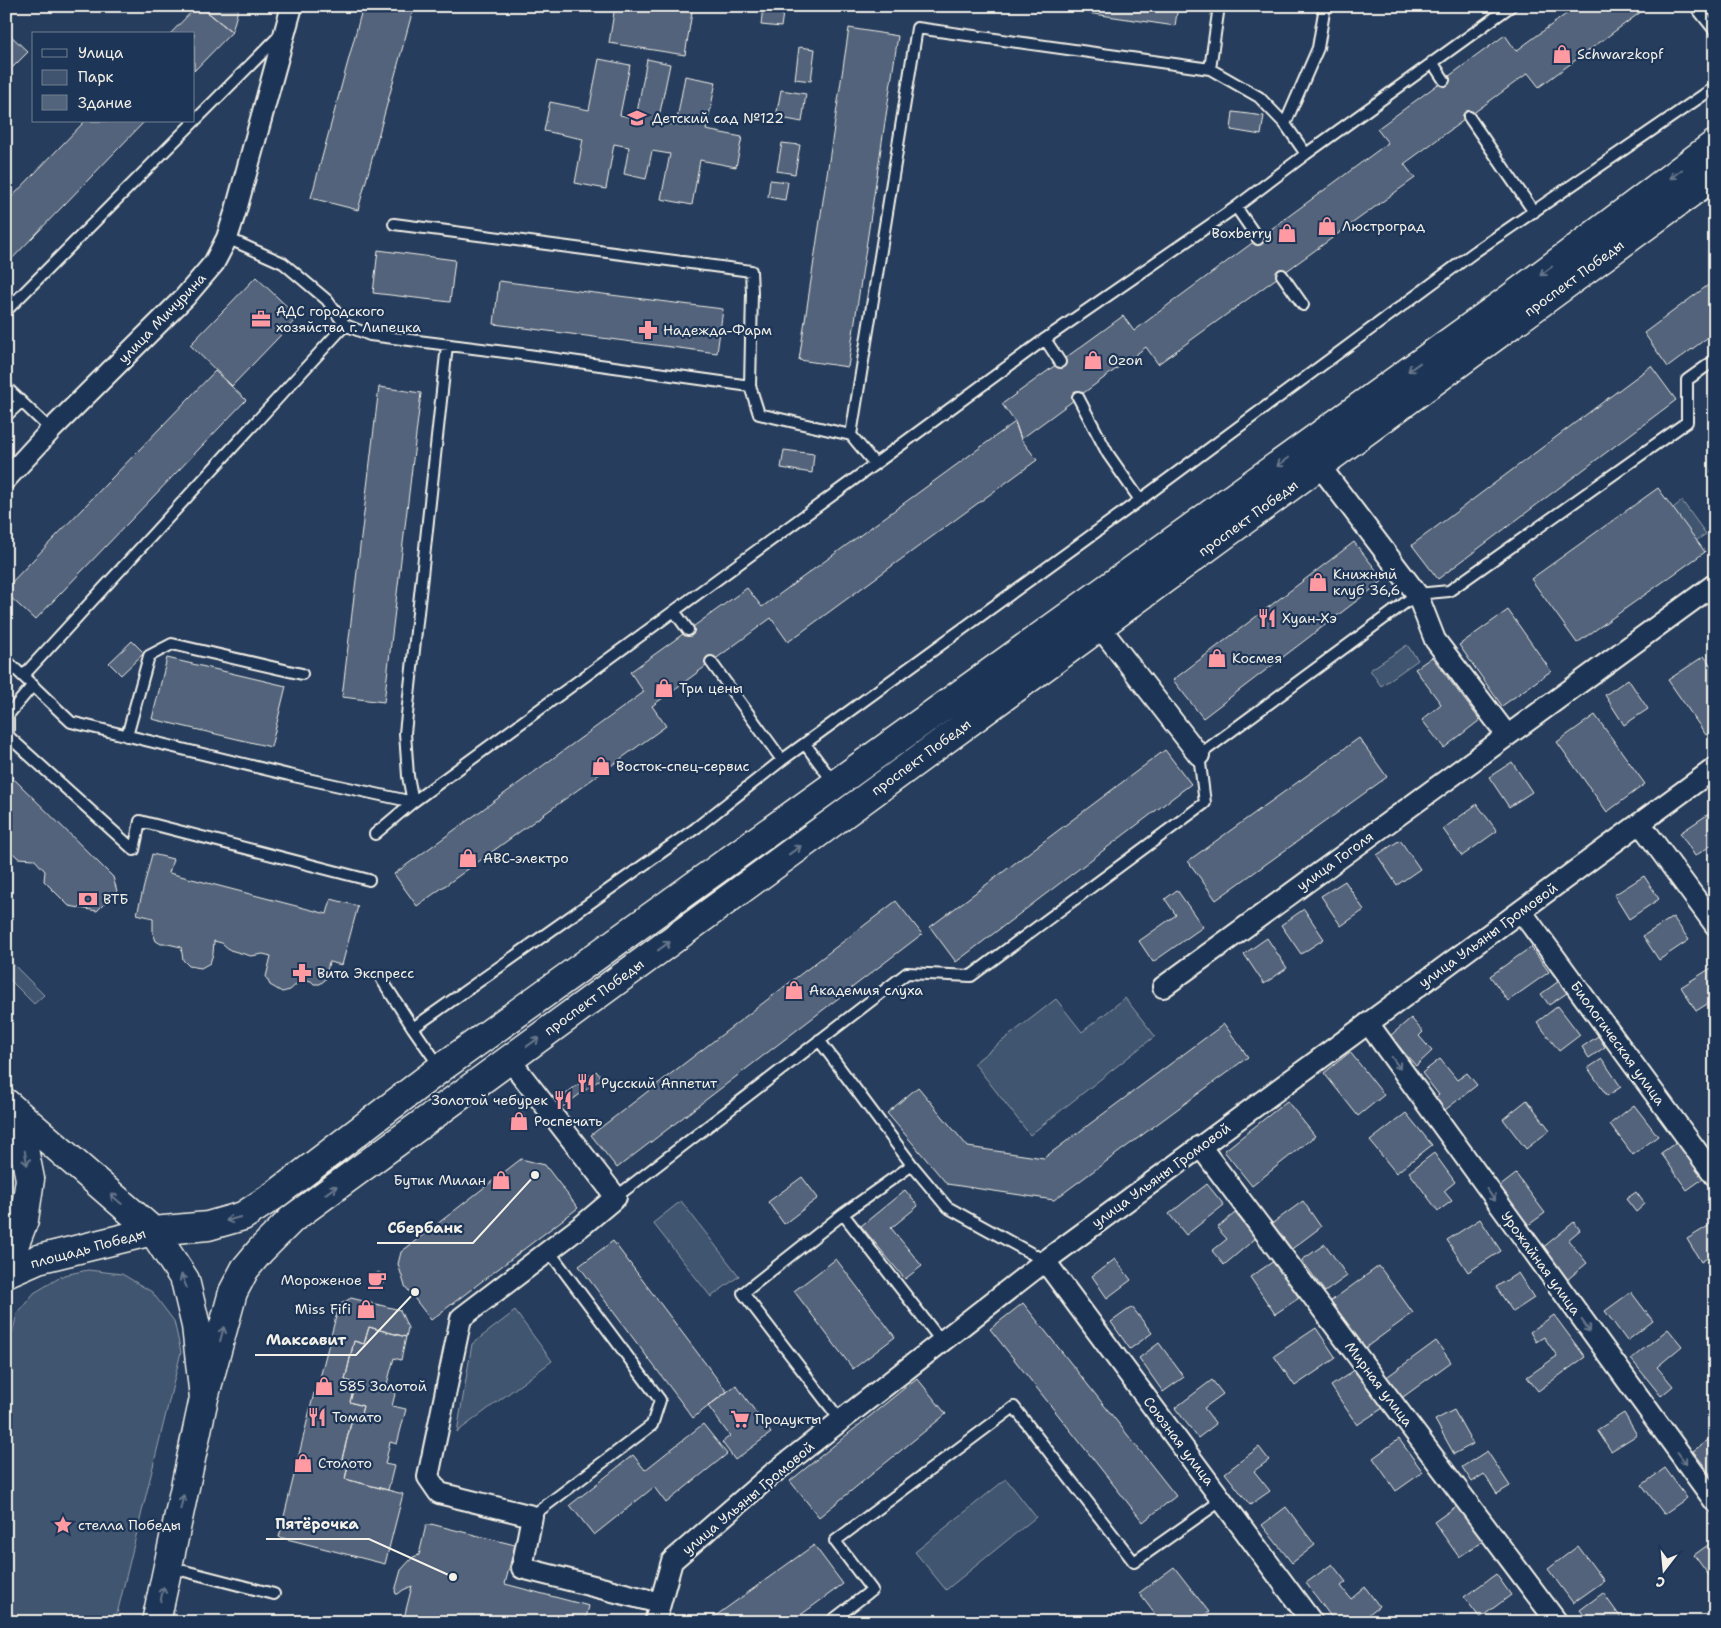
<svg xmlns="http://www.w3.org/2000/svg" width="1721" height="1628" font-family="'Shantell Sans',sans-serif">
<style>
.green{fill:#40546f;stroke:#9aa2ac}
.building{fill:#52647b;stroke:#f4f1e8}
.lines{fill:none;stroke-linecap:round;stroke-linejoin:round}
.service-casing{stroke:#f4f1e8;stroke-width:14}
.minor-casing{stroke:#f4f1e8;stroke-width:24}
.secondary-casing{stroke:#f4f1e8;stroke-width:31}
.service{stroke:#1d3557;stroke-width:10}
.minor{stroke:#1d3557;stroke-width:20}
.secondary{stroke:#1d3557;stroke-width:28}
.oneway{stroke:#68778a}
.labels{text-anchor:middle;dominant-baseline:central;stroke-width:4.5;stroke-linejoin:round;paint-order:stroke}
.poi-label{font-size:14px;fill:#f4f1e8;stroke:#1d3557;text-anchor:start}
.street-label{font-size:14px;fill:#f4f1e8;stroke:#1d3557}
.leader{fill:none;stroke:#f4f1e8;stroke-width:2}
.callout-dot{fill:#f4f1e8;stroke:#1d3557;stroke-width:2}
.callout-label{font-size:15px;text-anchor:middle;font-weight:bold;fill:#f4f1e8;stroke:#1d3557;stroke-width:4.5;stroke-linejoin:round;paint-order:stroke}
</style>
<rect width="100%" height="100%" fill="#263d5d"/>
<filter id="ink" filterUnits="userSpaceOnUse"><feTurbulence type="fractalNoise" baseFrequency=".02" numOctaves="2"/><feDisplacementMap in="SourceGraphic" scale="10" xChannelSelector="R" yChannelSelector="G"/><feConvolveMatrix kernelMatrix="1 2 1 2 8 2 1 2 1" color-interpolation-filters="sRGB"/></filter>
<g filter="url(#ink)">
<path class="green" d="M1682,501L1706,534L1684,549L1661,517Z
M1407,645L1418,660L1381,686L1370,670Z
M6,957L44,995L34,1004L6,976Z
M1125,998L1155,1036L1030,1135L974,1063L1056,999L1082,1032Z
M681,1201L739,1276L711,1297L653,1223Z
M88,1270L122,1274L152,1292L174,1321L181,1352L115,1622H6V1358L17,1314L34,1293L64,1275Z
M515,1311L552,1361L457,1432L472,1344Z
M1006,1479L1036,1517L946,1590L915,1552Z"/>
<path class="building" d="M197,6H200L232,32L194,71V34H170Z
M200,6H239L232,32Z
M363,6H414L358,210L311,198Z
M615,6H693L685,55L609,43Z
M763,6H784L781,27L761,25Z
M1040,6H1178L1175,26Z
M1577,6H1649L1539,87L1528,73L1404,164L1415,178L1158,364L1146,347L1021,439L1015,422L1002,404L1123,316L1134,331L1168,305L1388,143L1377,129L1505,35L1516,51Z
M849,28L898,36L848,367L799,360Z
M6,31L28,52L6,74Z
M799,47L815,49L811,81L795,79Z
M599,59L630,65L620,115L636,118L647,59L670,64L658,122L676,125L685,76L716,82L706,130L742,137L736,167L700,160L692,205L661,199L670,154L652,151L646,179L624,174L629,147L614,144L606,189L575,183L583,139L544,131L550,102L589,110Z
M781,90L806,94L802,122L776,117Z
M1233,112L1264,116L1261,135L1231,130Z
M85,121H145L6,265V203Z
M782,143L800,145L795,174L777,171Z
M770,180L788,182L785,200L768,197Z
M378,250L455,260L450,302L373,293Z
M256,277L298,317L232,386L190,345Z
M1715,280V332L1668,367L1644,333Z
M499,281L723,309L717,353L494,324Z
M1651,366L1676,400L1438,579L1412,545Z
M215,371L246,400L35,620L6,593V588Z
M379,387L421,393L384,702L342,697Z
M1015,422L1021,439L1037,460L788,642L771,618L652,706L666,726L417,906L394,874L644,692L630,672L747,588L762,607Z
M784,450L814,454L812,473L781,468Z
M1715,458V473L1711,472Z
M1658,488L1705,552L1577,643L1531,579Z
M1354,542L1384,580L1203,718L1173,680Z
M1508,610L1551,671L1502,706L1459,645Z
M1715,613V625L1709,617Z
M132,641L144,653L121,675L109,663Z
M1704,656L1715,671V729L1706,735L1668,680Z
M1432,657L1480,720L1444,748L1422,720L1441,704L1415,669Z
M167,658L286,686L271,747L152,719Z
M1628,679L1648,709L1624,725L1605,695Z
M1595,715L1645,784L1607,812L1557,742Z
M1359,738L1387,777L1216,900L1188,861Z
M1165,750L1191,784L956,962L930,927Z
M1512,762L1532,792L1509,807L1489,777Z
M6,771L113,877L117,891L97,911L69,906L44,881L45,871L34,859L18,858L6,846Z
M1477,804L1497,831L1462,856L1443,829Z
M1710,813L1715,821V843L1695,856L1680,833Z
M1400,840L1420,869L1397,885L1377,855Z
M152,854L173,859L169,873L327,914L331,899L358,906L342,965L329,962L325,980L320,984H314L311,981L302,979L290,990L282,992L270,985L266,977L271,956L263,954L251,956L230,950L222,943L214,941L213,954L210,963L201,968L189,966L183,960L181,947L168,944H161L156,941L153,933V918L137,914Z
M1644,876L1659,899L1629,919L1614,895Z
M1345,881L1364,910L1341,926L1321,896Z
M1177,890L1203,927L1153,962L1139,941L1176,915L1165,899Z
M896,901L922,934L617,1168L591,1135Z
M1304,909L1324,939L1301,954L1281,925Z
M1673,917L1689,940L1659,960L1643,936Z
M1267,938L1287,968L1264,984L1244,954Z
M1531,947L1549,972L1508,1001L1490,976Z
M1711,968L1715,974V999L1696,1011L1681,987Z
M1559,981L1567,993L1549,1005L1541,994Z
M1558,1006L1580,1035L1559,1051L1537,1022Z
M1411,1018L1423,1032L1419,1036L1432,1051L1416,1066L1390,1036Z
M1224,1024L1248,1057L1054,1200L947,1184L887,1113L918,1087L968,1147L1044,1158Z
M1598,1036L1605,1047L1589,1058L1582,1047Z
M1350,1052L1384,1095L1358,1116L1324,1073Z
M1440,1059L1457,1080L1467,1073L1477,1085L1440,1114L1430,1102L1439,1095L1422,1073Z
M1602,1059L1621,1087L1607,1096L1588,1068Z
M596,1071L602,1078L561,1108L556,1101Z
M1527,1100L1550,1130L1526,1149L1503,1119Z
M1287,1101L1315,1136L1252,1186L1224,1151Z
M1634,1105L1658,1136L1633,1155L1610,1124Z
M521,1112L528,1122L517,1130L510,1120Z
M1406,1113L1432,1145L1396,1173L1370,1141Z
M1678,1141L1704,1178L1687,1190L1661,1153Z
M1434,1153L1455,1182L1444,1191L1452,1201L1438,1211L1409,1172Z
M521,1159L545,1165L578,1208L431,1320L405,1286L398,1264L401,1252Z
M1516,1174L1545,1213L1523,1229L1495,1190Z
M802,1177L818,1198L784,1224L768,1202Z
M1207,1184L1224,1205L1186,1235L1169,1214Z
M905,1190L918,1206L891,1228L922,1266L905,1279L861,1226Z
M1636,1192L1645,1204L1636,1212L1626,1199Z
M1303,1201L1321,1227L1289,1251L1270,1225Z
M1235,1213L1256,1238L1224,1265L1212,1251L1227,1239L1217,1228Z
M1480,1219L1501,1251L1468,1272L1447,1240Z
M1574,1222L1580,1230L1568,1240L1587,1263L1567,1280L1541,1249Z
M1715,1222V1253L1701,1262L1687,1239Z
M613,1241L727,1392L693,1418L579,1266Z
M1325,1244L1347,1276L1325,1292L1302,1260Z
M836,1259L895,1337L853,1369L794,1291Z
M1115,1259L1131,1280L1107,1298L1092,1276Z
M1274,1261L1299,1298L1275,1314L1250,1277Z
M1379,1266L1413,1313L1365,1348L1331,1301Z
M379,1272L385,1282L376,1287L370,1277Z
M1518,1273L1534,1298L1513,1312L1496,1287Z
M1631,1292L1653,1321L1627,1341L1605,1311Z
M351,1298L400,1310L408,1328L406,1337L369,1327L364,1344L354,1341L345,1380L355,1383L350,1402L363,1406L359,1421L352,1419L342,1459L349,1461L345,1479L403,1494L385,1564L279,1537L314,1393H316L339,1305Z
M1023,1303L1176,1496L1143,1522L990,1329Z
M1132,1307L1152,1333L1130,1349L1111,1322Z
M1554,1315L1585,1357L1538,1391L1527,1377L1557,1356L1544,1337L1536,1342L1530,1332Z
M369,1327L406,1337L401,1360L394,1358L387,1384L397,1386L392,1406L406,1409L397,1444L390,1442L385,1464L394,1466L388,1490L345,1479L349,1461L342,1459L352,1419L359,1421L363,1406L350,1402L355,1383L345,1380L354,1341L364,1344Z
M1316,1328L1336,1358L1295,1386L1274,1356Z
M1668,1329L1682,1346L1657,1367L1673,1386L1661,1396L1631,1359Z
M1436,1341L1451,1362L1399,1400L1384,1379Z
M1159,1343L1184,1377L1163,1392L1139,1358Z
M1356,1369L1383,1408L1357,1425L1331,1386Z
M917,1378L946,1414L819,1517L790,1481Z
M1212,1380L1223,1394L1204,1408L1216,1424L1198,1438L1175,1408Z
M736,1385L771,1433L735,1460L722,1442L730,1436L708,1406Z
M1454,1410L1473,1444L1454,1454L1435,1420Z
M1624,1413L1637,1435L1611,1451L1597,1430Z
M703,1424L727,1454L666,1503L654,1487L594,1535L570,1505L633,1455L645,1470Z
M1715,1435V1480L1693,1451Z
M1399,1439L1423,1472L1396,1491L1373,1458Z
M1259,1447L1269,1460L1254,1471L1270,1491L1250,1505L1225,1473Z
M1487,1451L1510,1486L1497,1494L1484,1474L1472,1482L1462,1467Z
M1665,1468L1687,1498L1664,1514L1642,1485Z
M1458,1505L1483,1541L1459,1557L1434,1522Z
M1286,1507L1315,1545L1292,1563L1262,1525Z
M431,1524L515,1545L505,1584L589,1606L585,1622H403L412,1586L403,1590L398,1594H396L395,1591L401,1570L413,1557L419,1555L426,1525H430Z
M1715,1540V1580L1713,1581L1694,1555Z
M814,1545L843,1584L791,1622H707Z
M1578,1546L1604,1581L1573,1603L1548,1569Z
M1332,1564L1346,1582L1341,1586L1351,1599L1365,1587L1379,1606L1363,1619L1365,1622H1335L1306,1583Z
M1174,1567L1209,1612L1196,1622H1161L1139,1593Z
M1496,1574L1511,1595L1480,1618L1464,1597Z
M1603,1593L1624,1622H1589L1580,1610Z"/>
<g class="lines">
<g class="service-casing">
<path id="service" d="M1695,6L1715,31
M1432,62L1444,80
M1210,69L1219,6
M1469,117L1534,212
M1285,124L1318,48L1325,6
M1306,154L1511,6
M1236,207L1258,239
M394,224L751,271L752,293L750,386
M227,238L283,263L327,300L345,325L370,335L521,354L750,386L759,414L851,435L875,464L1045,339L1236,207L1306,154L1285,124L1259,97L1210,69L917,28L851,435
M1282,275L1303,305
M6,311L280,35
M1045,339L1060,362
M6,387L51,430
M1078,397L1108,454L1140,500
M6,416L21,402
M674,611L688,630
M6,660L71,722L289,775L413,802L408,776L405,733L447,345
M711,662L782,760
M23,676L345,325
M33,685L8,715V736L134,850L140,821L369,880
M127,736L149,656L172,644L302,674
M805,744L834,783
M375,834L413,802L875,464
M382,980L413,1028
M819,1040L912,1165
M440,1067L413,1028L696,828L782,760L1140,500L1476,251L1715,87
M616,1197L907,973L971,976L1205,803L1199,755L1417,594L1449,591L1687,422V380L1715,360
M843,1214L942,1342
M841,1421L743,1293L843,1214L912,1165L947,1207L1045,1261
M532,1516L652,1425L660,1400L549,1251
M169,1567L274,1594
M830,1622L872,1590L835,1541L1014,1407L1134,1562L1222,1500"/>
</g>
<g class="minor-casing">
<path id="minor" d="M1319,465L1417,594L1435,640L1507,735
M6,479L51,430L185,297L214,263L227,238L236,210L292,6
M1099,626L1199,755
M1640,823L1715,925
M1521,911L1715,1176
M1163,987L1715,584
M1368,1023L1715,1502
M509,1059L616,1197L584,1224L461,1318L428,1477L439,1493L532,1516L522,1568L660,1603
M1200,1146L1557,1622
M1045,1261L1312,1622
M655,1622L672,1561L771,1475L1045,1261L1715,768"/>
</g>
<g class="secondary-casing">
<path id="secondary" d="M6,1103L153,1231L185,1280L196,1326L204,1398L156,1622
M6,1267L24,1220L30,1179L24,1149L14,1111
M6,1273L38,1259L153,1231L208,1226L243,1216L275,1195L441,1068L1509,299L1715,144
M204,1398L233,1292L245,1269L260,1251L292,1219L1715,175"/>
</g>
<use href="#service" class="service"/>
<use href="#minor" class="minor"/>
<use href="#secondary" class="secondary"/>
</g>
<defs><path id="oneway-shaft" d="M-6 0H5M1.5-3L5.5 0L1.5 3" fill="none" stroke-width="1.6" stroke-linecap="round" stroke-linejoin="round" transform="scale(1.25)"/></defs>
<g class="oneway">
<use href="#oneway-shaft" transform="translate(1676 174) rotate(143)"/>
<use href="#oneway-shaft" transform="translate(1546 271) rotate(143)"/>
<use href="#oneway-shaft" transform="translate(1414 367) rotate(144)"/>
<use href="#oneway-shaft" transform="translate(1283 462) rotate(144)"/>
<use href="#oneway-shaft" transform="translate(795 850) rotate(-36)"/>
<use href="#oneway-shaft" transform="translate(664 946) rotate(-36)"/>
<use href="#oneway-shaft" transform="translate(533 1042) rotate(-36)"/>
<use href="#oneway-shaft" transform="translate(1396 1063) rotate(54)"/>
<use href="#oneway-shaft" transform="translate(26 1158) rotate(80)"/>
<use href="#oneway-shaft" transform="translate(331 1190) rotate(-36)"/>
<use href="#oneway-shaft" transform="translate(1491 1195) rotate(54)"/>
<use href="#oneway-shaft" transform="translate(116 1199) rotate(-139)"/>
<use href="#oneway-shaft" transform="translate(233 1219) rotate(164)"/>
<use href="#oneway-shaft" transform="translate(184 1281) rotate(-112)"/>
<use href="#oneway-shaft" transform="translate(1586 1326) rotate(54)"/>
<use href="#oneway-shaft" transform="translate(222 1334) rotate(-75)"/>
<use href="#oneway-shaft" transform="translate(1682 1458) rotate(53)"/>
<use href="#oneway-shaft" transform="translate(182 1502) rotate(-78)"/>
<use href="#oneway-shaft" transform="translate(162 1594) rotate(-78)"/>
</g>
</g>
<defs>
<g id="shop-bare" transform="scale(1.5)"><path d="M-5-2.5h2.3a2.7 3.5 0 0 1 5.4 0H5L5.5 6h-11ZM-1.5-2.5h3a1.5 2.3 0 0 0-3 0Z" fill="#ff9aa2" stroke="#1d3557" stroke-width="2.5" paint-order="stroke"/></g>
<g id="school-bare" transform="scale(1.5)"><path d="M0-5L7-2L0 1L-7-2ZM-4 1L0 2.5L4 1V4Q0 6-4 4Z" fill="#ff9aa2" stroke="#1d3557" stroke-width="2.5" paint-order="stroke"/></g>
<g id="office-bare" transform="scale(1.5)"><path d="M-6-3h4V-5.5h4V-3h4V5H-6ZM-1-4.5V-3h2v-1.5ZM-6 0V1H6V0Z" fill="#ff9aa2" stroke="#1d3557" stroke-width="2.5" paint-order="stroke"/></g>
<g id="pharmacy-bare" transform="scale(1.5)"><path d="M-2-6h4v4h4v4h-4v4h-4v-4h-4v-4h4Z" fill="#ff9aa2" stroke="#1d3557" stroke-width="2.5" paint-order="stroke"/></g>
<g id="restaurant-bare" transform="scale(1.5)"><path d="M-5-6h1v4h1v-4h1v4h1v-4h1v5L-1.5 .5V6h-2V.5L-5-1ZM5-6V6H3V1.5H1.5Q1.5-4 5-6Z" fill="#ff9aa2" stroke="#1d3557" stroke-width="2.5" paint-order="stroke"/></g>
<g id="bank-bare" transform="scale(1.5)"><path d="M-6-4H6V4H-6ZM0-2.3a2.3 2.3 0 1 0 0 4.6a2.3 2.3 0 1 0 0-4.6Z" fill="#ff9aa2" stroke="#1d3557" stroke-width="2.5" paint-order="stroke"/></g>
<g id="cafe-bare" transform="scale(1.5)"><path d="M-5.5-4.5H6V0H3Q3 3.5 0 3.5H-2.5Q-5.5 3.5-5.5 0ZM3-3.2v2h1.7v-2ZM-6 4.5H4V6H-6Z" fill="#ff9aa2" stroke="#1d3557" stroke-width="2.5" paint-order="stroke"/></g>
<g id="supermarket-bare" transform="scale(1.5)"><path d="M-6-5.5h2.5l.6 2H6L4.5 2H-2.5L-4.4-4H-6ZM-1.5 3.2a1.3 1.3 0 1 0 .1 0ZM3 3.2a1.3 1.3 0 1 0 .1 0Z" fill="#ff9aa2" stroke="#1d3557" stroke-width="2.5" paint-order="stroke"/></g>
<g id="sight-bare" transform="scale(1.5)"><path d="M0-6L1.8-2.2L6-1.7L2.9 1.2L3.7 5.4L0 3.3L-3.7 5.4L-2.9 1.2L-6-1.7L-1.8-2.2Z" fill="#ff9aa2" stroke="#1d3557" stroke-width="2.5" paint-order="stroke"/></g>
</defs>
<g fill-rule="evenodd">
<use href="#shop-bare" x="1562" y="54"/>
<use href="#school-bare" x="637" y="118"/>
<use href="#shop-bare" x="1327" y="226"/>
<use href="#shop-bare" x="1287" y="233"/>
<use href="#office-bare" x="261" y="319"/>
<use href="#pharmacy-bare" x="648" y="330"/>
<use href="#shop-bare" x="1093" y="360"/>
<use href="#shop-bare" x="1318" y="582"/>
<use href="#restaurant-bare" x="1267" y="618"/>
<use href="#shop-bare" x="1217" y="658"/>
<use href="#shop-bare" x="664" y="688"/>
<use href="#shop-bare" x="601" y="766"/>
<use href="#shop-bare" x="468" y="858"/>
<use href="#bank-bare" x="88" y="899"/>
<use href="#pharmacy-bare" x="302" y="973"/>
<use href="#shop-bare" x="794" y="990"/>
<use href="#restaurant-bare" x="586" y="1083"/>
<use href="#restaurant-bare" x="563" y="1100"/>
<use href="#shop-bare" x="519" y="1121"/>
<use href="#shop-bare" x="501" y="1180"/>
<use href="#cafe-bare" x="377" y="1280"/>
<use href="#shop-bare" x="366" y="1309"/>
<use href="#shop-bare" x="324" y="1386"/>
<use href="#restaurant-bare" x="317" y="1417"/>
<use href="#supermarket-bare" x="740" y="1419"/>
<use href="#shop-bare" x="303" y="1463"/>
<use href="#sight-bare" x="63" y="1525"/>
</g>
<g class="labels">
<g class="poi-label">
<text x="1577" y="54">Schwarzkopf</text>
<text x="652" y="118">Детский сад №122</text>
<text x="1342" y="226">Люстроград</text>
<text x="1272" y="233" text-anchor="end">Boxberry</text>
<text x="276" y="311">АДС городского<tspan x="276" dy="16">хозяйства г. Липецка</tspan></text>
<text x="663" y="330">Надежда-Фарм</text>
<text x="1108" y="360">Ozon</text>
<text x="1333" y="574">Книжный<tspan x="1333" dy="16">клуб 36,6</tspan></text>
<text x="1282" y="618">Хуан-Хэ</text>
<text x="1232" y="658">Космея</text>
<text x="679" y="688">Три цены</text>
<text x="616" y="766">Восток-спец-сервис</text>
<text x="483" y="858">АВС-электро</text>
<text x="103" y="899">ВТБ</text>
<text x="317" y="973">Вита Экспресс</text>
<text x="809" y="990">Академия слуха</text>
<text x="601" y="1083">Русский Аппетит</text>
<text x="548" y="1100" text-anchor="end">Золотой чебурек</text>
<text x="534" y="1121">Роспечать</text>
<text x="486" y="1180" text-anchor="end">Бутик Милан</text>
<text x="362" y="1280" text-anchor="end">Мороженое</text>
<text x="351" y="1309" text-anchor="end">Miss Fifi</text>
<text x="339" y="1386">585 Золотой</text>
<text x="332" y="1417">Томато</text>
<text x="755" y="1419">Продукты</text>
<text x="318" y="1463">Столото</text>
<text x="78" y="1525">стелла Победы</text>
</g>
<g class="street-label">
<text transform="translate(1574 278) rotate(-36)">проспект Победы</text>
<text transform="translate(162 318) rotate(-46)">улица Мичурина</text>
<text transform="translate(1248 518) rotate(-36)">проспект Победы</text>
<text transform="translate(921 757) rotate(-36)">проспект Победы</text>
<text transform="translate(1335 861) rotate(-36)">улица Гоголя</text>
<text transform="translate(1488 935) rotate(-36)">улица Ульяны Громовой</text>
<text transform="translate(594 997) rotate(-36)">проспект Победы</text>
<text transform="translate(1618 1043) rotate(54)">Биологическая улица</text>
<text transform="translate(1161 1175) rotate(-36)">улица Ульяны Громовой</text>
<text transform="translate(88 1248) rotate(-15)">площадь Победы</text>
<text transform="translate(1541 1263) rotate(54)">Урожайная улица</text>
<text transform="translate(1379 1384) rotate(53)">Мирная улица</text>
<text transform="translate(1179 1441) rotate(53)">Союзная улица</text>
<text transform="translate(748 1498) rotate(-40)">улица Ульяны Громовой</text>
</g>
</g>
<path class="leader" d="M535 1175L473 1243H377M415 1292L356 1355H255M453 1577L369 1539H266"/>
<g class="callout-dot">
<circle cx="535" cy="1175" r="5"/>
<circle cx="415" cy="1292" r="5"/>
<circle cx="453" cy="1577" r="5"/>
</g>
<g class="callout-label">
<text x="425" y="1233">Сбербанк</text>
<text x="306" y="1345">Максавит</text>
<text x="317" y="1529">Пятёрочка</text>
</g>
<rect width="1721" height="1628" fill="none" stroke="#1d3557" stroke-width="25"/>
<rect x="12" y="12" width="1696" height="1603" fill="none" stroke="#f4f1e8" stroke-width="2" filter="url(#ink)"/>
<rect x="32" y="32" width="162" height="90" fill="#1d3557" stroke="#738091"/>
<rect x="42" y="49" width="25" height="8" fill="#1d3557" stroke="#738091"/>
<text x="78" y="58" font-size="15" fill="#f4f1e8">Улица</text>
<rect x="42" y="70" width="25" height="15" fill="#40546f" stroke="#738091"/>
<text x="78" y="82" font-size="15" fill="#f4f1e8">Парк</text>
<rect x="42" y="95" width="25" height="15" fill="#52647b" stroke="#738091"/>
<text x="78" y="108" font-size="15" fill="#f4f1e8">Здание</text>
<g transform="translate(1664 1570) rotate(196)" stroke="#1d3557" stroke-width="4" paint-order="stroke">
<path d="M0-4L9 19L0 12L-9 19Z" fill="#f4f1e8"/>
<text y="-8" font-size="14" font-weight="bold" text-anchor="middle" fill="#f4f1e8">С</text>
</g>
</svg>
